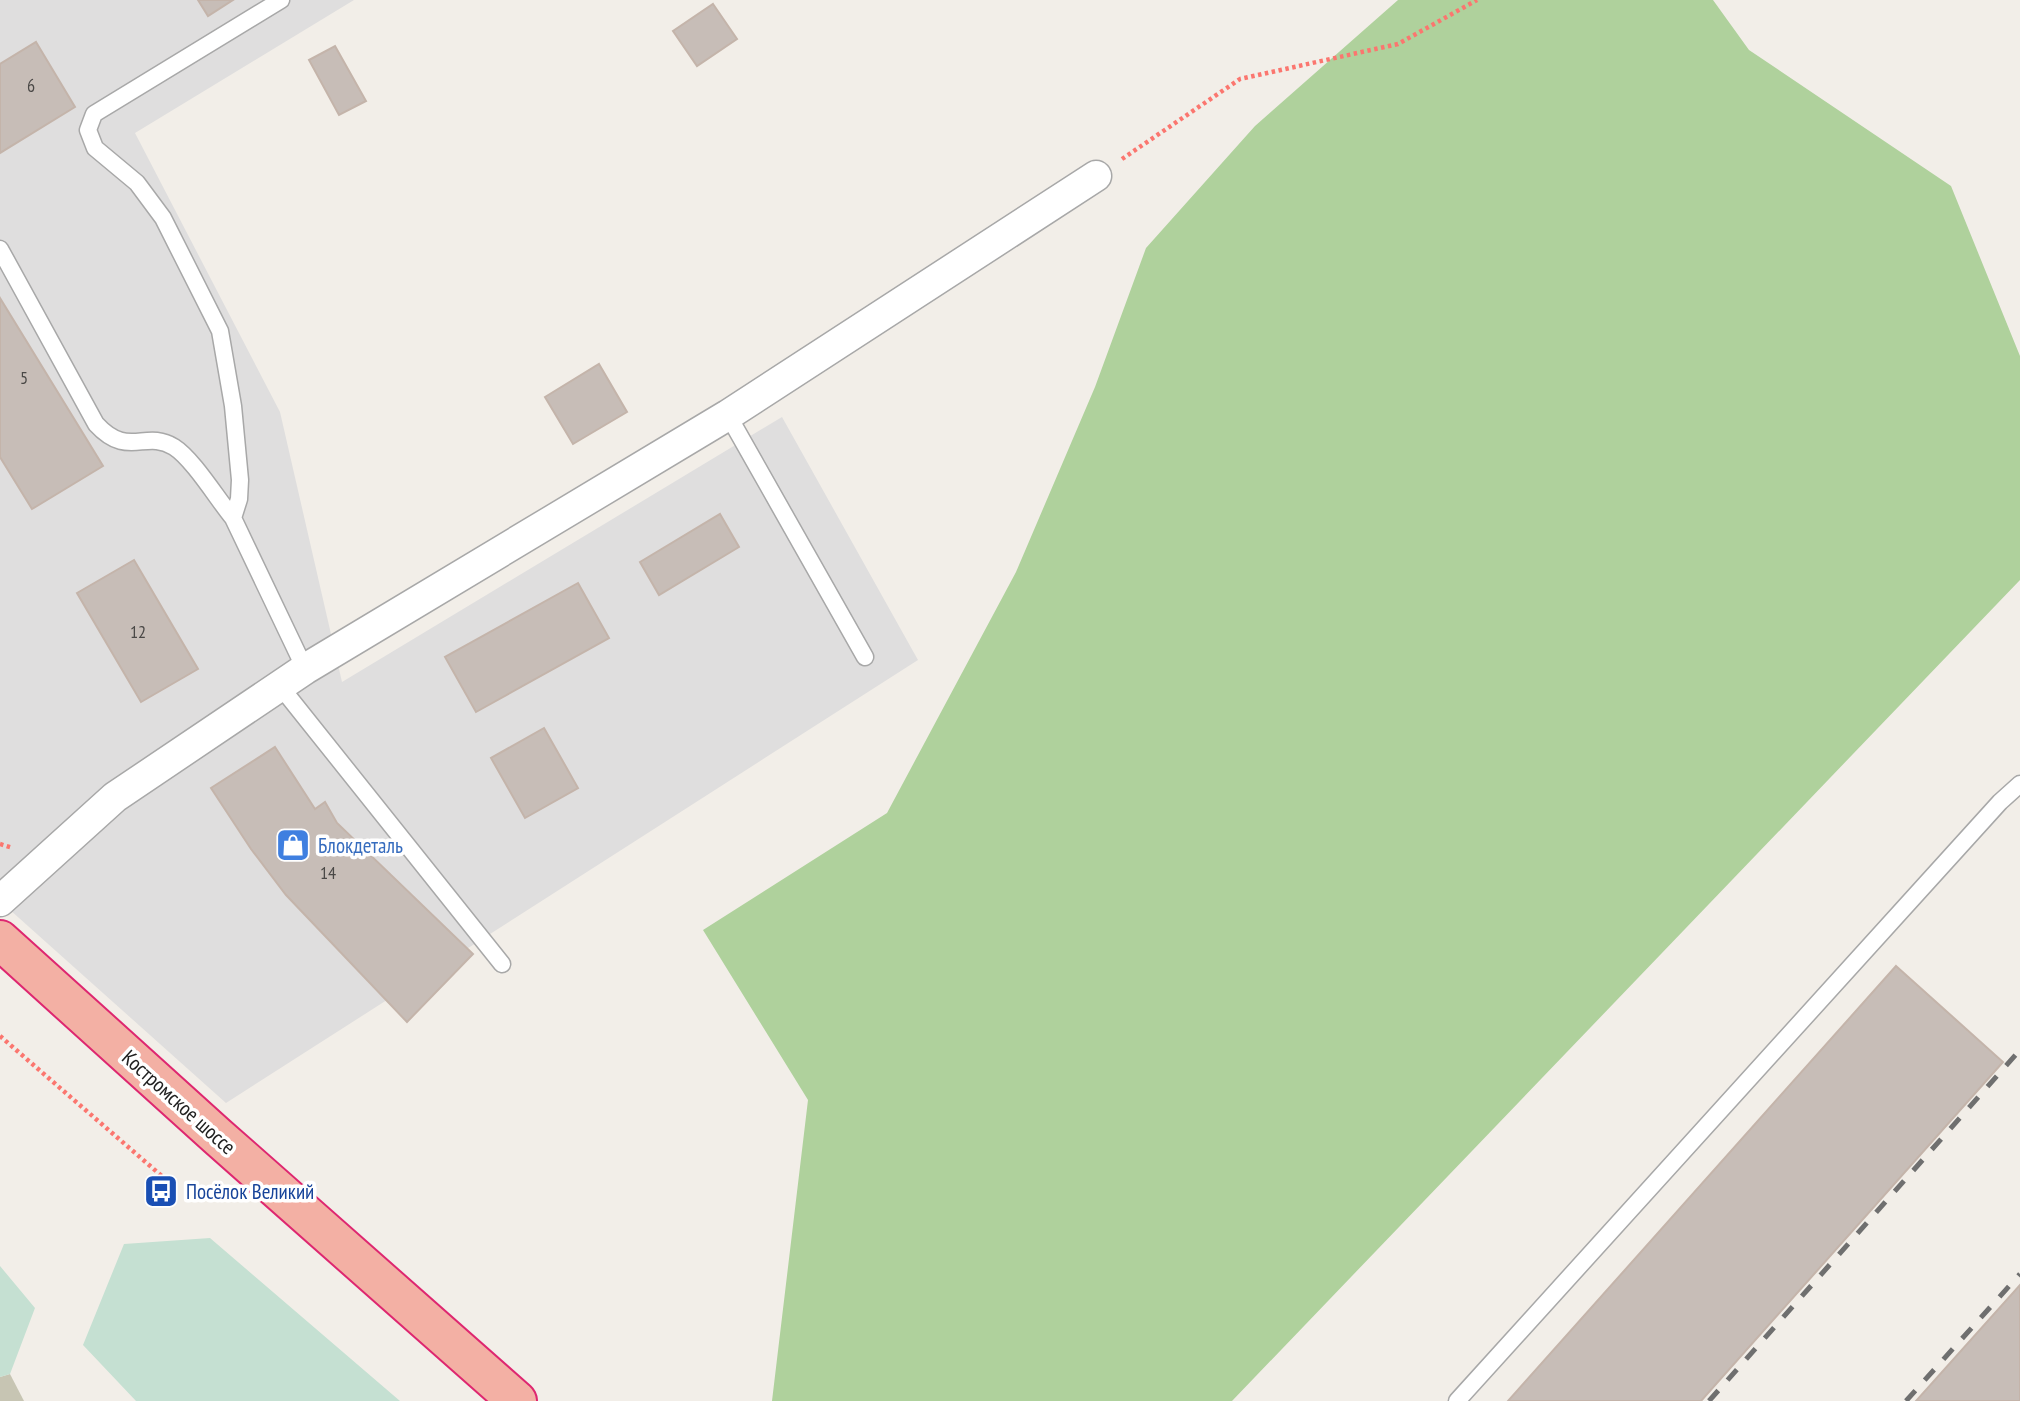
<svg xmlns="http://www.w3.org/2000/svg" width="2020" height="1401" font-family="'PT Sans Narrow',sans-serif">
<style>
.residential{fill:#dfdede}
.construction{fill:#c7c5b3}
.forest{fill:#afd19c}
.wetland{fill:#c5e0d2}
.building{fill:#c7bdb7;stroke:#c4b4aa;stroke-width:2}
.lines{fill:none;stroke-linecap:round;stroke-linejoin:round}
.service-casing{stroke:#a8a8a8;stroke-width:19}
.minor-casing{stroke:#a8a8a8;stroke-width:33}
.trunk-casing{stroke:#de2770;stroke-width:42}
.path{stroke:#fb766f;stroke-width:4.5;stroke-dasharray:3.5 3.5;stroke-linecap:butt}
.service{stroke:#fff;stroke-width:16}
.minor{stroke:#fff;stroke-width:30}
.trunk{stroke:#f3b0a4;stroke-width:38}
.rail{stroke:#6f6f6f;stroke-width:5;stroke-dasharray:14 14;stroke-linecap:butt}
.labels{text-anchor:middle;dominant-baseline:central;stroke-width:7;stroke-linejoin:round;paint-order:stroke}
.number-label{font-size:18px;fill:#4a4846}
.shop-label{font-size:21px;fill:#366cbe;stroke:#fff;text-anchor:start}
.street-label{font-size:21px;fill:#212121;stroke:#fff}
.transit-label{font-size:21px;fill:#164399;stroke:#fff;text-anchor:start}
</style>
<rect width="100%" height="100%" fill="#f2eee8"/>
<path class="residential" d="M0,0H354L135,133L280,412L342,682L782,417L918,660L226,1103L0,901Z"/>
<path class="construction" d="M10,1374L24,1401H0V1377Z"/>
<path class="forest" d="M1398,0H1713L1749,50L1951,186L2020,356V580L1232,1401H772L808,1100L703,930L887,813L1016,572L1095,387L1146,248L1255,126Z"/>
<path class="wetland" d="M210,1238L400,1401H136L83,1345L124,1244Z
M0,1266L35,1308L10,1374L0,1377Z"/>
<path class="building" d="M198,0H233L208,16Z
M713,4L737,39L697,66L673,31Z
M36,42L75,107L0,153V64Z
M335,46L366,101L339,115L309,60Z
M0,298L103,466L32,509L0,457Z
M599,364L627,412L573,444L545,397Z
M720,514L739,547L659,595L640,562Z
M134,560L198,669L141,702L77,593Z
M578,583L609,638L476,712L445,657Z
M544,728L578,788L525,818L491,758Z
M275,747L315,809L325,802L337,823L473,954L407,1022L286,895L251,849L211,788Z
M1896,966L2003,1062L1701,1401H1508Z
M2020,1285V1401H1916Z"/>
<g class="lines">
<g class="service-casing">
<path id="service" d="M281,0L94,114L88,130L95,148L137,183L163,218L220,331L233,406L240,480L239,499L233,518L305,669
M0,249L96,424C128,459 145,429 174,447C193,459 218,500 233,518
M728,415L865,657
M280,686L502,964
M1457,1401L2000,802L2020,784"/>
</g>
<g class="minor-casing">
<path id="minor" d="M0,901L115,797L305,669L728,415L1096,176"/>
</g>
<g class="trunk-casing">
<path id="trunk" d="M0,940L217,1136L517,1401"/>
</g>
<path class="path" d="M1122,159L1240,79L1398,44L1477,0
M0,844L13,848
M0,1036L171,1184"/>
<use href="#service" class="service"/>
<use href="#minor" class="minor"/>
<use href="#trunk" class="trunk"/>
<path class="rail" d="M1709,1401L2020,1050
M1906,1401L2020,1274"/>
</g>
<defs>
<g id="shop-square" transform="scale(1.75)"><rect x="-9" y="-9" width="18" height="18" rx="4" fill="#3f7fe0" stroke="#fff"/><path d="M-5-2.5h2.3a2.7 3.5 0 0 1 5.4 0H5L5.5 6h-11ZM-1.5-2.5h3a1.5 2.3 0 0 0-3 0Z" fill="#fff"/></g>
<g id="bus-square" transform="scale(1.75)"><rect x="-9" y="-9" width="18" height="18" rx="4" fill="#1a4fb4" stroke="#fff"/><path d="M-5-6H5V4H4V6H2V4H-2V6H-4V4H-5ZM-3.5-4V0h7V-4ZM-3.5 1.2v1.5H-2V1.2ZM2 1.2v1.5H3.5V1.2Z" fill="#fff"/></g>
</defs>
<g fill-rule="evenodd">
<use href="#shop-square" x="293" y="845"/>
<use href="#bus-square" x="161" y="1191"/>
</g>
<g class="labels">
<g class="number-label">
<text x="31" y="85">6</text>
<text x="24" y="377">5</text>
<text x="138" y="631">12</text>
<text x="328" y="872">14</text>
</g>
<g class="shop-label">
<text x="318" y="845">Блокдеталь</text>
</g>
<g class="street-label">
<text transform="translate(179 1102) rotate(42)">Костромское шоссе</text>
</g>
<g class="transit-label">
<text x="186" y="1191">Посёлок Великий</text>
</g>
</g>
</svg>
